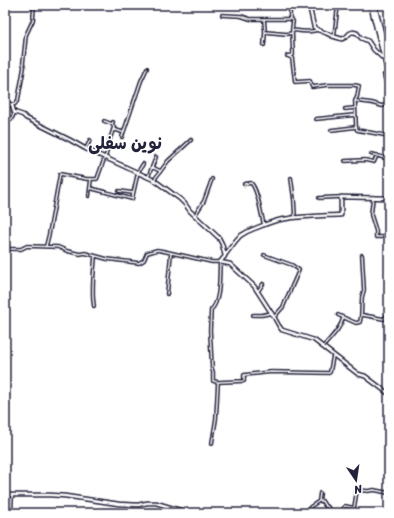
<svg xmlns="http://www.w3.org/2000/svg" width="394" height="518" font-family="Sriracha,'Playpen Sans Arabic',sans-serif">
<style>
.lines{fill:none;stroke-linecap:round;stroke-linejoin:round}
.minor-casing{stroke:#22223b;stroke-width:4.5}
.tertiary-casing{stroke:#22223b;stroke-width:5.5}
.trunk-casing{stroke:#22223b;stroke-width:7}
.minor{stroke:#fff;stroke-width:1.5}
.tertiary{stroke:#fff;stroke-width:2.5}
.trunk{stroke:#fff;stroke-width:4}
.labels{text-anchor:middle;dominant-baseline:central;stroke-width:3;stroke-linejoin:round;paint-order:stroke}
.quarter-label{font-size:17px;font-weight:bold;fill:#22223b;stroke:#fff}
</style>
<rect width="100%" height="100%" fill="#fff"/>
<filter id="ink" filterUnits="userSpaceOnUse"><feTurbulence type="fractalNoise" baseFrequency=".025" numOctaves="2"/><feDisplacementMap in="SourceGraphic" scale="8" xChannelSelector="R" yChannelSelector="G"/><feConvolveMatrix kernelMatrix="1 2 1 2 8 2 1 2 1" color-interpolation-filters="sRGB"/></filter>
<g filter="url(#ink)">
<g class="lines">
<g class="minor-casing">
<path id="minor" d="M290,5V19L293,21L292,30
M348,5H350
M222,15L241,16L250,19H290
M265,32L287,34L292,33
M334,37L338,5
M264,45L265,32L264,19
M287,56L293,55L292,30C300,31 310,33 317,30
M288,56L292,58L295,82L310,81L312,87L328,85H354L359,86L357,97L355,101L356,126L357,130L384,135L389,133
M387,74L384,75L389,93
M356,101L372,103L382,106L389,104
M12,105L15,104L18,100L24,67L23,63L26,35L33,20L34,5
M345,109L355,108
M5,119L11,120L15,112
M316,119L355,115
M104,121L112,124
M113,129L122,132
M331,130L356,127
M122,137L141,81L147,68
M86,149L90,140
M371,154L389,159
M345,161L365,160L374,162L377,155
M152,167L160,171
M148,177L156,157
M291,178L294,200L295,218
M154,180L168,161L191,140
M244,184L251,183C258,189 261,215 264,225
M90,188L132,199L138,172L143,164
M119,191L133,193
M89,196L91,179
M373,197L371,215L376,231V237H382
M319,198L341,197
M195,215L204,201L212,179
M46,246L49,234L60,174L87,179H97L105,157L106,155L109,142L114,127L112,124L113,122
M5,249H21L27,246L58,247L67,251L80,254L85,253L107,259L139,263L144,260L147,253L157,250L163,251L212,262H220C219,275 221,301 211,310L210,330L212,369L213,372V381L218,382L216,419L212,443
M264,255L292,265L299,270L283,307L275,316
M258,291L263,284
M167,294L171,253
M94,306C91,290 94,272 95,256
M253,315H262L272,313
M338,315L356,323L360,322L361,316L363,315L384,319L387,315L389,303
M361,316L362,297L364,290L362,255
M323,347C330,338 341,329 343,318
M219,382L244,381V375L271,372L329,373L330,372L333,356
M319,501H322L325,506L328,507L329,513
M11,513L12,496
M308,513L310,507L319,501L320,493
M343,513L344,507L345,506L354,508L357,490L368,491L374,490L389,493"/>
</g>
<g class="tertiary-casing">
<path id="tertiary" d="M309,5L314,27L318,30L326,33L332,36L342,39L346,37L350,33L353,32L357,33L361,38L368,41L374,50L385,60
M5,102L12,105L14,112L23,115L26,118L70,140L86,149L154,180L180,199L185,204L190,211L219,238L222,244L225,256L220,262L230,264L254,286L274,317L279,326L282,330L314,340L358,374L365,376L389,394
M225,255C230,249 234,242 240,236C246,232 250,230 256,228C266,224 275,220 285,219C303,216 322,216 341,215V197L388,198L389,199
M5,495H50L65,496L119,504L138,505L147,503H156L183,511L196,513"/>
</g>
<g class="trunk-casing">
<path id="trunk" d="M371,5L389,75
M374,5L389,63"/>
</g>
<use href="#minor" class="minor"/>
<use href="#tertiary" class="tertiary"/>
<use href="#trunk" class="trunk"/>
</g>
</g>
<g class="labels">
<g class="quarter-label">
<text x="125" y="143">نوین سفلى</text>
</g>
</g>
<rect width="394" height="518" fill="none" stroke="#fff" stroke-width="20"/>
<rect x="10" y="10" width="374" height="498" fill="none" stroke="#22223b" stroke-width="1.5" filter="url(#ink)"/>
<g transform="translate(356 480) rotate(167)" stroke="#ffffff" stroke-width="3" paint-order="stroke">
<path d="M0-3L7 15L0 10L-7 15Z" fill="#22223b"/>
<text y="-6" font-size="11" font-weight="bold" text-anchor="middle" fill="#22223b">N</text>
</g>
</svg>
